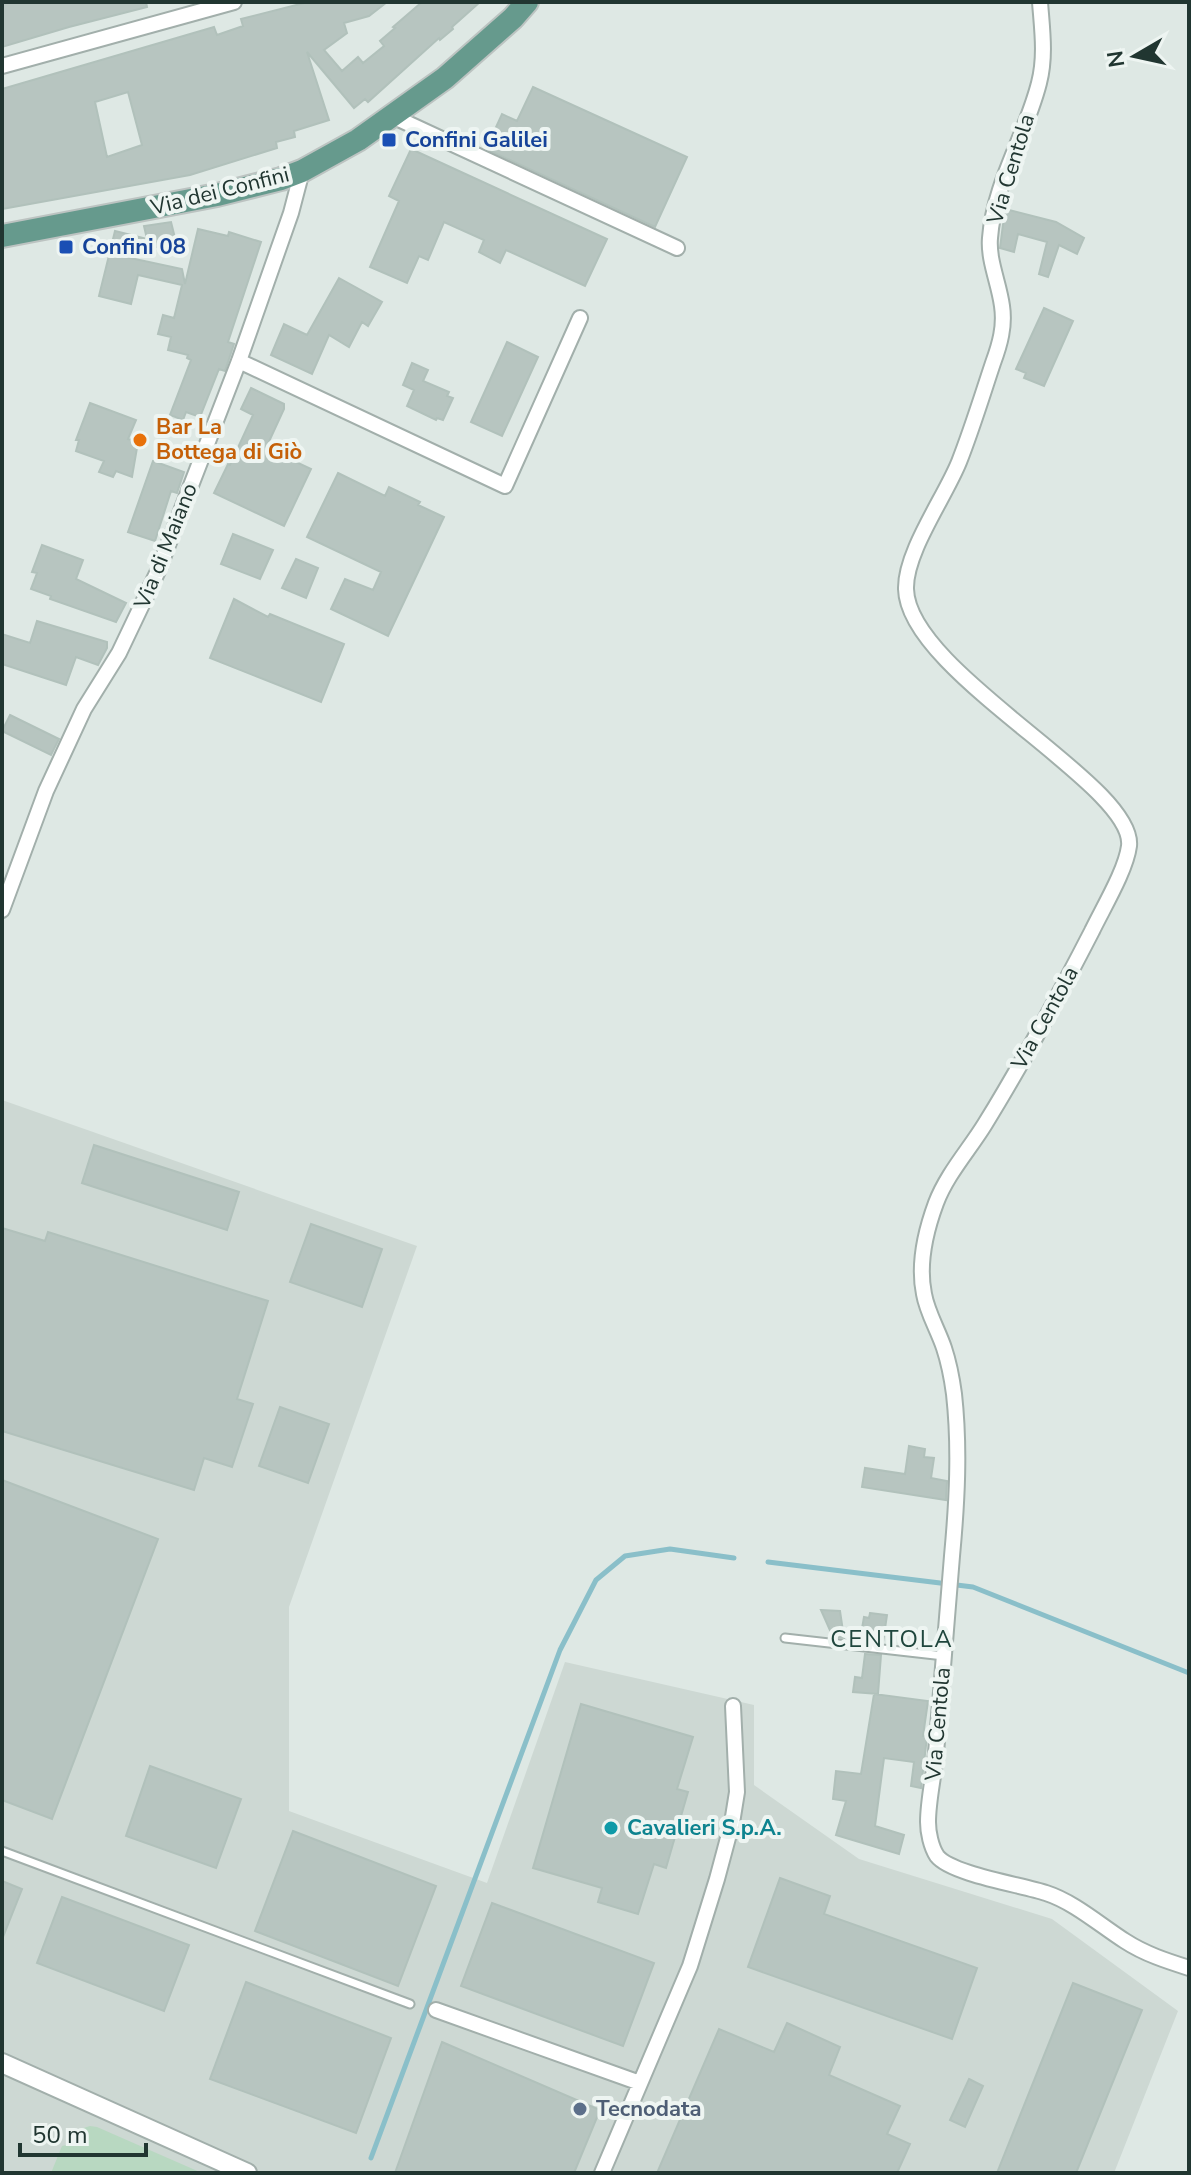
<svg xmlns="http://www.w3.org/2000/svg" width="1191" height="2175" font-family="'Nunito Sans',sans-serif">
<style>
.built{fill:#cdd8d3}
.green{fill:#b8d8c1}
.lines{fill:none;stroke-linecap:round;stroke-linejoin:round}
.stream{stroke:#8abfc9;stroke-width:5}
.building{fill:#b7c5c0;stroke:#b1c1bb;stroke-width:2;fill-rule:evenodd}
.service-casing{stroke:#a2afab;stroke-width:11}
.minor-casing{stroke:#a2afab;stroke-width:18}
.tertiary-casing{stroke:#a2afab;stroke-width:22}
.primary-casing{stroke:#bcc3c1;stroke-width:26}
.service{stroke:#fff;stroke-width:7}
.minor{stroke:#fff;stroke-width:14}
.tertiary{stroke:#fff;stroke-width:18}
.primary{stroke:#669a8d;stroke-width:22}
.transit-dot{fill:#1a4fb4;stroke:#eef5f2;stroke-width:3}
.food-dot{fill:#e8710a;stroke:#eef5f2;stroke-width:3}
.culture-dot{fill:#0f9aa8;stroke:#eef5f2;stroke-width:3}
.service-dot{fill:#5c6f8a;stroke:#eef5f2;stroke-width:3}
.labels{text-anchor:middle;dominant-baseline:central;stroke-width:8;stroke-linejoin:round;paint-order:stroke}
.transit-label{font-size:22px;font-weight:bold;fill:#164399;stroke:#eef5f2;text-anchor:start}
.street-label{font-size:22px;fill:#213631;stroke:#eef5f2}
.food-label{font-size:22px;font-weight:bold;fill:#c56008;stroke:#eef5f2;text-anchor:start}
.culture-label{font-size:22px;font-weight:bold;fill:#0d838f;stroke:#eef5f2;text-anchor:start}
.service-label{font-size:22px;font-weight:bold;fill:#4e5e75;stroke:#eef5f2;text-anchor:start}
.neighbourhood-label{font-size:24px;letter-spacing:2px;fill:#1f463d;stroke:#eef5f2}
</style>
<rect width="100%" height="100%" fill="#dee8e4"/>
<path class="built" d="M2,1100L417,1246L289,1607V1811L487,1883L565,1662L754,1705V1785L859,1859L1052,1919L1178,2011L1114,2173H2Z"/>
<path class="green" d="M90,2126L97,2127L202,2173H51L62,2146L66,2145L74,2131Z"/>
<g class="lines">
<path class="stream" d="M768,1562L973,1587L1189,1673
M371,2158L560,1650L596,1580L625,1556L670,1549L734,1558"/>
</g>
<path class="building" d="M2,2H146L147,7L69,27L2,47Z
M308,2H387L369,16L344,23L347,33L324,50L342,71L358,57L363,63L384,46L380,41L395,28L393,27L422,2H480L452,27L453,29L440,40L439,38L368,102L365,99L354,108L307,52L329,120L294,131L295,137L276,142L277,148L190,175L2,209V89L214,27L217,35L243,26L241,19ZM128,92L142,145L107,157L95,102Z
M533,87L687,157L655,227L486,149L502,114L517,121Z
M411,149L607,239L585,286L506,250L500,263L479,252L484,240L444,222L428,260L419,256L407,283L370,267L399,201L389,196Z
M1005,209L1056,222L1084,238L1077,254L1059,245L1048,277L1039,274L1047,242L1018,234L1014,252L1000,248Z
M171,222L176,242L121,256L182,269L185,284L198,229L228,236L229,232L261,242L228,342L234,344L225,371L219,369L200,417L186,412L183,420L170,415L191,360L187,358L188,355L168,350L171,337L158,334L163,315L174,318L182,285L138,275L131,304L99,296L115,231L147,239L144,226Z
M339,278L382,302L368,326L362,322L349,347L329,335L312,374L271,355L284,324L307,335Z
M1044,308L1073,321L1044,386L1024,378L1026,373L1016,369Z
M507,342L538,357L502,436L471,422Z
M412,363L428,370L423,381L449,392L447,396L453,398L443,420L437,418L436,420L407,406L414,390L403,385Z
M251,388L284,404V409L266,448L311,469L284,526L214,493L228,464L230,465L253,415L241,409Z
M90,403L136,420L128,439L138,442L132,477L116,471L113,477L99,472L104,461L76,451L79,440H76Z
M153,461L184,472L177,493L171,491L155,541L128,532Z
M338,473L385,496L389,487L420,502L418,505L444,517L388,636L331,609L345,579L373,590L381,572L307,537Z
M233,534L273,550L260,579L221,564Z
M42,545L83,560L76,579L126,603L116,622L50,599L51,596L31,589L37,573L32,572Z
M296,559L318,568L306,598L282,588Z
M234,599L268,617L270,614L344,644L321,702L210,658Z
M37,621L107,642V648L98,665L76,657L66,685L2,664V634L30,643Z
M10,715L59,739L51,755L2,731Z
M94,1145L239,1192L227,1230L82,1183Z
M311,1224L382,1249L362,1307L290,1282Z
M2,1228L45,1241L48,1232L268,1301L237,1399L253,1404L232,1467L204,1458L194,1490L2,1431Z
M280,1407L329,1424L308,1483L259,1466Z
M909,1446L925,1449L924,1457L934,1458L931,1478L947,1481L946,1500L862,1487L865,1468L905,1474Z
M2,1480L158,1539L52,1819L2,1800Z
M821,1610L840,1611L844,1638L833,1637Z
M870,1613L887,1615L883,1642L860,1640L864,1617L869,1618Z
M865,1654L881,1655L878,1694L853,1692L855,1677L862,1678Z
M874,1694L928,1701L923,1736L927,1737L921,1788L911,1786L914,1762L884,1758L875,1826L904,1835L899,1854L836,1835L846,1801L833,1799L836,1771L861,1774Z
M581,1704L693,1737L677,1789L688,1792L666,1868L654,1864L638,1914L598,1902L602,1888L533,1868Z
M150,1766L241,1799L216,1868L126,1836Z
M293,1831L436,1886L398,1986L255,1931Z
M780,1878L830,1896L824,1914L977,1968L952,2039L748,1967Z
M2,1881L22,1889L3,1937H2Z
M62,1897L189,1945L164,2011L37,1963Z
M492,1903L654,1963L623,2046L461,1986Z
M246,1982L391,2038L356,2133L210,2079Z
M1073,1983L1142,2010L1076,2173H997Z
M787,2023L840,2047L829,2075L900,2106L887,2134L910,2144L897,2173H657L719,2029L774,2052Z
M442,2042L600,2110L574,2173H395Z
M969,2079L983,2086L965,2127L950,2120Z"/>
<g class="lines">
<g class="service-casing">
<path id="service" d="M785,1638L944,1656
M2,1851L410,2004"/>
</g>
<g class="minor-casing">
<path id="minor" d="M1040,2C1042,29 1046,56 1039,83C1026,135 994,183 990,238C988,260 999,283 1002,306C1005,326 1000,344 993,363C982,396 972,429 959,462C945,497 905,552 906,589C908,673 1136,785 1129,846C1126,870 1103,908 1092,931C1058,997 1024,1061 985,1124C969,1150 947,1174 936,1203C926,1230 918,1265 924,1294C927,1312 938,1330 944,1348C949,1363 952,1379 954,1394C960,1448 957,1502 952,1556C947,1622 941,1687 936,1753C934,1776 928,1800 928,1822C928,1832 931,1847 937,1856C951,1874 1022,1885 1046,1893C1074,1902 1100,1925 1125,1941C1145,1954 1167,1961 1189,1968
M2,66L234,2
M392,116L677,248
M239,361L505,486L580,318
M2,910L46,791L84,709L119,653L158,571L239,361L291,213L302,171
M436,2010L640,2083
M602,2173L690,1966L717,1879L732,1823L737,1792L733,1706"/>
</g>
<g class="tertiary-casing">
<path id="tertiary" d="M2,2063L247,2173"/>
</g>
<g class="primary-casing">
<path id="primary" d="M2,236L217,195L281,179L302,171L358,140L445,78L513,18L527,2"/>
</g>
<use href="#service" class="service"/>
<use href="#minor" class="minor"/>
<use href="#tertiary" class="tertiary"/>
<use href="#primary" class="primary"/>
</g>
<g class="transit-dot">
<rect x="381" y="132" width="16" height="16" rx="4"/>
<rect x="58" y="239" width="16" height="16" rx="4"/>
</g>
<circle class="food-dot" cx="140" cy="440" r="8"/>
<circle class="culture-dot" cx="611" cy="1828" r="8"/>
<circle class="service-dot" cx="580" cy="2109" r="8"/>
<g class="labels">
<g class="transit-label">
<text x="405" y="140">Confini Galilei</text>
<text x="82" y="247">Confini 08</text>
</g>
<g class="street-label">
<text transform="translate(1011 169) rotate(-73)">Via Centola</text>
<text transform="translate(220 191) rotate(-14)">Via dei Confini</text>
<text transform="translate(166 546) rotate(-68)">Via di Maiano</text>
<text transform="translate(1045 1018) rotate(-61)">Via Centola</text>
<text transform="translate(938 1724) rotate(-85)">Via Centola</text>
</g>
<g class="food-label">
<text x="156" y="427">Bar La<tspan x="156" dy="25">Bottega di Giò</tspan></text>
</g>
<g class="culture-label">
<text x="627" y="1828">Cavalieri S.p.A.</text>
</g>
<g class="service-label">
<text x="596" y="2109">Tecnodata</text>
</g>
<g class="neighbourhood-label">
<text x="892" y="1639">CENTOLA</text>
</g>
</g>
<rect width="1191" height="2175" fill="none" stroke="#213631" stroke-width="8"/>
<g transform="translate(1135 56) rotate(261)" stroke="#eef5f2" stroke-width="6" paint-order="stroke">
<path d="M0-6L14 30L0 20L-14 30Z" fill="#213631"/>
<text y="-12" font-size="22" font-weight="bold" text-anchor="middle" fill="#213631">N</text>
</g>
<path d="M20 2143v12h126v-12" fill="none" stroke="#213631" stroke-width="4"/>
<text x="32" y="2143" font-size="24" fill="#213631" stroke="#eef5f2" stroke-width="6" paint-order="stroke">50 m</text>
</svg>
